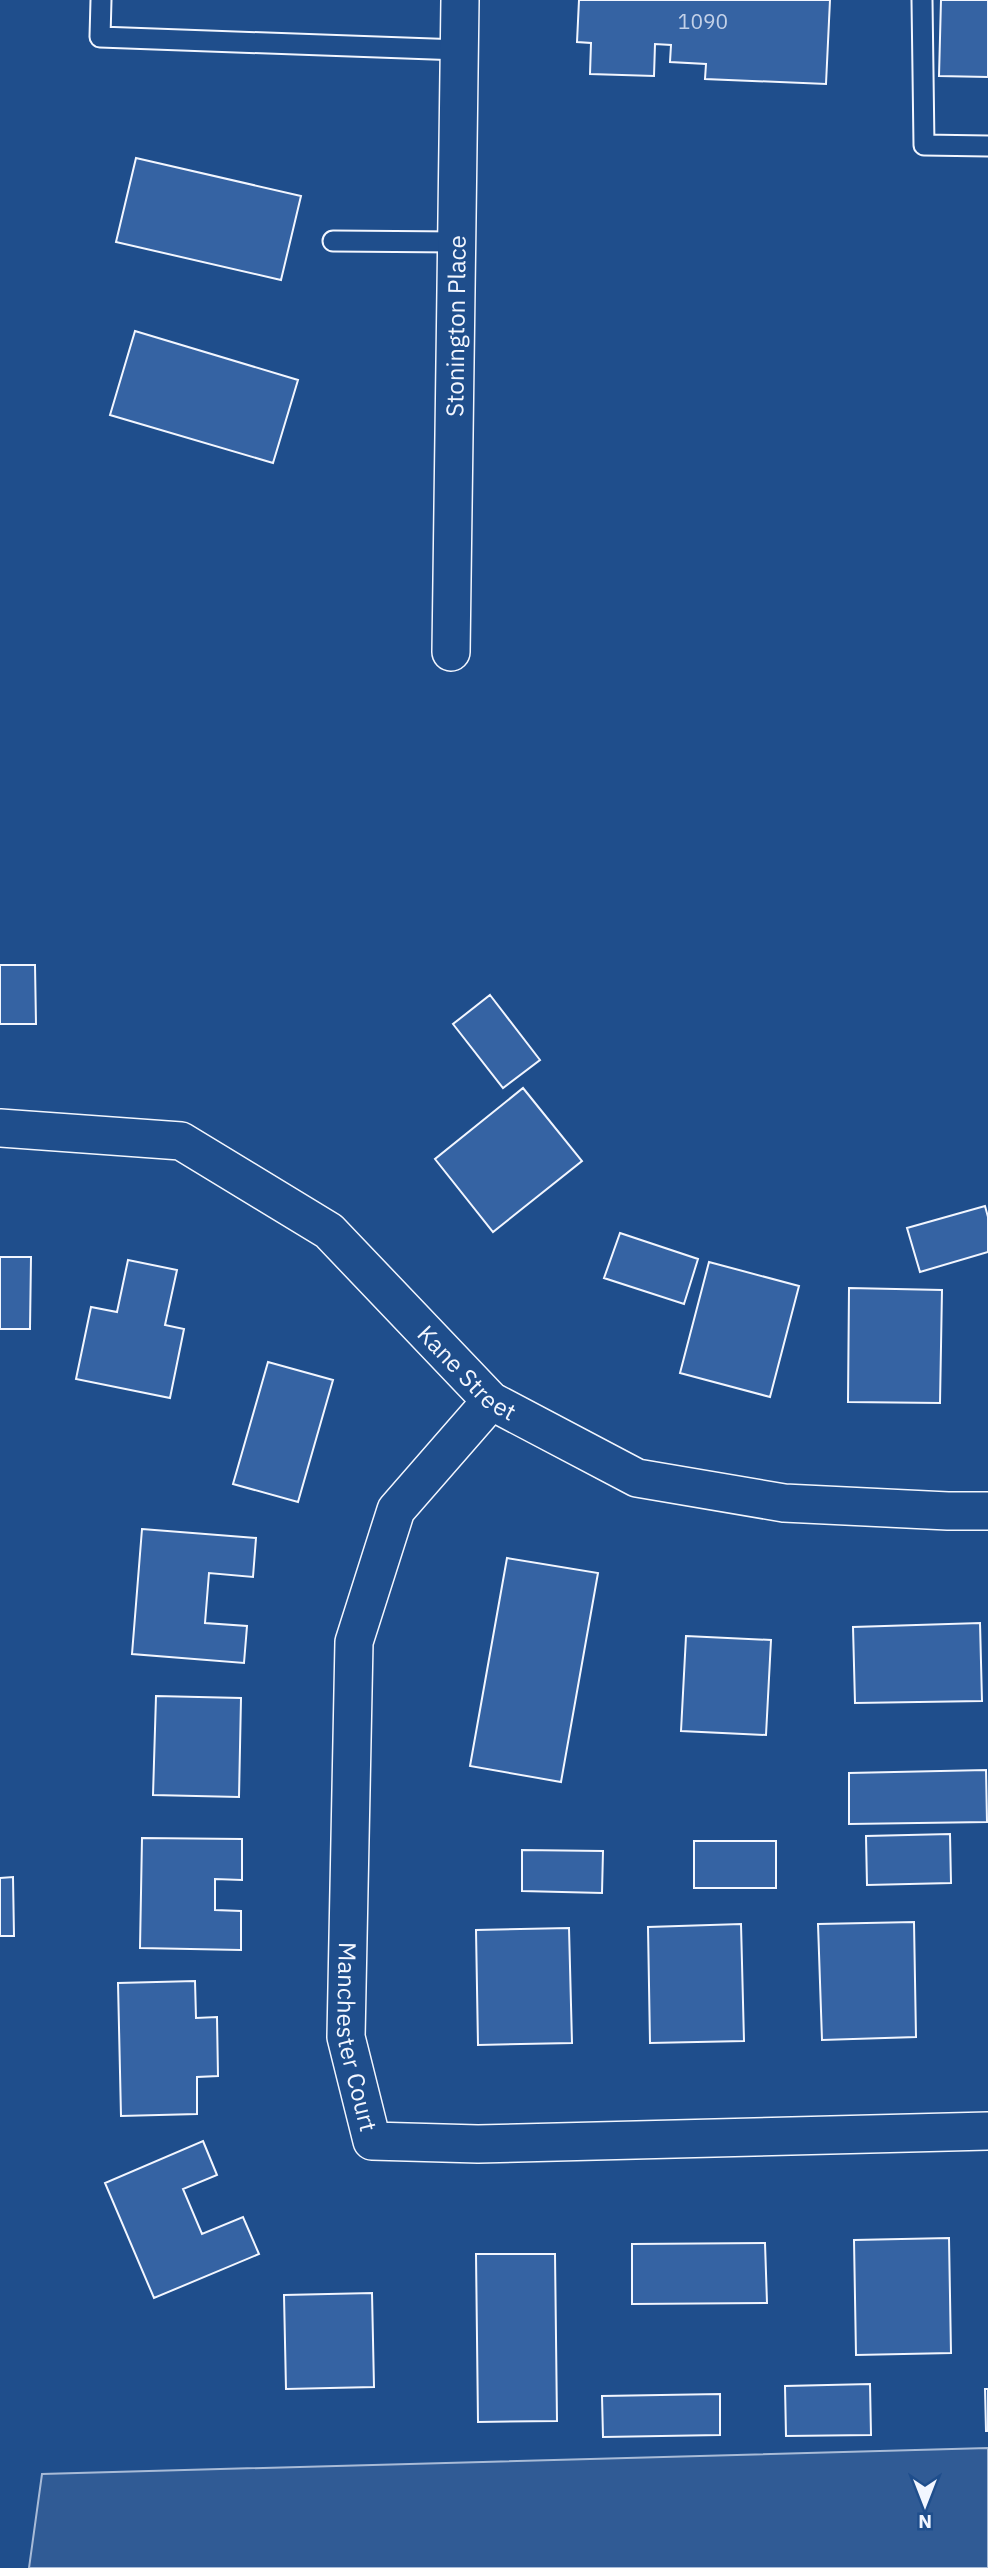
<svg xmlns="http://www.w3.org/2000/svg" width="988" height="2568" font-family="'IBM Plex Sans',sans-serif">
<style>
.built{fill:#305b95;stroke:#a8bbd7;stroke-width:2}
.building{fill:#3563a3;stroke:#f2f6ff;stroke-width:2}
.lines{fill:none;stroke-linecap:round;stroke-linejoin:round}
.lane-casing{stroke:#f2f6ff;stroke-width:23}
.street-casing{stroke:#f2f6ff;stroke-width:40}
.lane{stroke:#1f4e8c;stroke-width:19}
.street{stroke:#1f4e8c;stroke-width:37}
.labels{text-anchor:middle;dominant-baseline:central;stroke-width:5;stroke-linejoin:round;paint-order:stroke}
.number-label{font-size:21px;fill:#c3d1e8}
.street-label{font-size:24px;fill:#f2f6ff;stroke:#1f4e8c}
</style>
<rect width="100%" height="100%" fill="#1f4e8c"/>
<path class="built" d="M988,2448V2568H29L42,2474Z"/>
<path class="building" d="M579,0H830L826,84L705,79L706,64L670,62L671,45L655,44L654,76L590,74L591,43L577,42Z
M941,0H988V77L939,76Z
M136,158L301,196L281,280L116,242Z
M135,331L298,380L273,463L110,415Z
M0,965H35L36,1024H0Z
M490,995L540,1060L503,1088L453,1024Z
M523,1088L582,1161L493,1232L435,1159Z
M985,1206L988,1217V1252L920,1272L907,1228Z
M620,1233L698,1259L684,1304L604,1278Z
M0,1257H31L30,1329H0Z
M128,1260L177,1270L165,1325L184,1329L170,1398L76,1379L91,1307L117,1312Z
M709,1262L799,1286L770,1397L680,1373Z
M849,1288L942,1290L940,1403L848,1402Z
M268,1362L333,1380L298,1502L233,1484Z
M142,1529L256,1538L253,1577L209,1573L205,1623L247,1626L244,1663L132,1654Z
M507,1558L598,1573L561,1782L470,1766Z
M980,1623L982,1701L855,1703L853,1627Z
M686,1636L771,1640L766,1735L681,1731Z
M156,1696L241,1698L239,1797L153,1795Z
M986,1770L987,1822L849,1824V1773Z
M950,1834L951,1883L867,1885L866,1836Z
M142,1838L242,1839V1880L215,1879V1910L241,1911V1950L140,1948Z
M694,1841H776V1888H694Z
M522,1850L603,1851L602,1893L522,1891Z
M13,1877L14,1936H0V1878Z
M914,1922L916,2037L822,2040L818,1924Z
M741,1924L744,2041L650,2043L648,1927Z
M569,1928L572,2043L478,2045L476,1930Z
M195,1981L196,2018L217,2017L218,2076L197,2077V2114L121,2116L118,1983Z
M203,2141L217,2175L183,2189L202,2234L243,2217L259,2254L154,2298L105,2183Z
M949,2238L951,2353L856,2355L854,2240Z
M765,2243L767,2303L632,2304V2244Z
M476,2254H555L557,2421L478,2422Z
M372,2293L374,2387L286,2389L284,2295Z
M870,2384L871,2435L786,2436L785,2386Z
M985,2389H988V2431H986Z
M720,2394V2435L603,2437L602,2396Z"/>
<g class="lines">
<g class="lane-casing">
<path id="lane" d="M101,0L100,37L460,50
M922,0L924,145L988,146
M333,241L457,242"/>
</g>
<g class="street-casing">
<g id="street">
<path id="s1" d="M451,652L460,0"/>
<path id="s2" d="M0,1128L181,1141L329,1231L491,1401L637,1478L784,1503L948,1511H988"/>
<path id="s3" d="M491,1401L396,1510L354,1642L346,2037L372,2141L478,2144L988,2131"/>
</g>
</g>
<use href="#lane" class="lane"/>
<use href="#street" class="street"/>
</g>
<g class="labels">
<g class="number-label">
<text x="703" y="21">1090</text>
</g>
<g class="street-label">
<text stroke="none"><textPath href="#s1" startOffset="326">Stonington Place</textPath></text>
<text stroke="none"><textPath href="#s2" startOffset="553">Kane Street</textPath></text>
<text stroke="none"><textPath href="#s3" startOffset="679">Manchester Court</textPath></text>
</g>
</g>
<g transform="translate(925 2505) rotate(180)" stroke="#1f4e8c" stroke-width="5" paint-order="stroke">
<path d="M0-5L12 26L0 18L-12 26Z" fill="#f2f6ff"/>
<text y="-10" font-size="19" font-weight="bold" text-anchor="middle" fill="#f2f6ff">N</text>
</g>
</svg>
